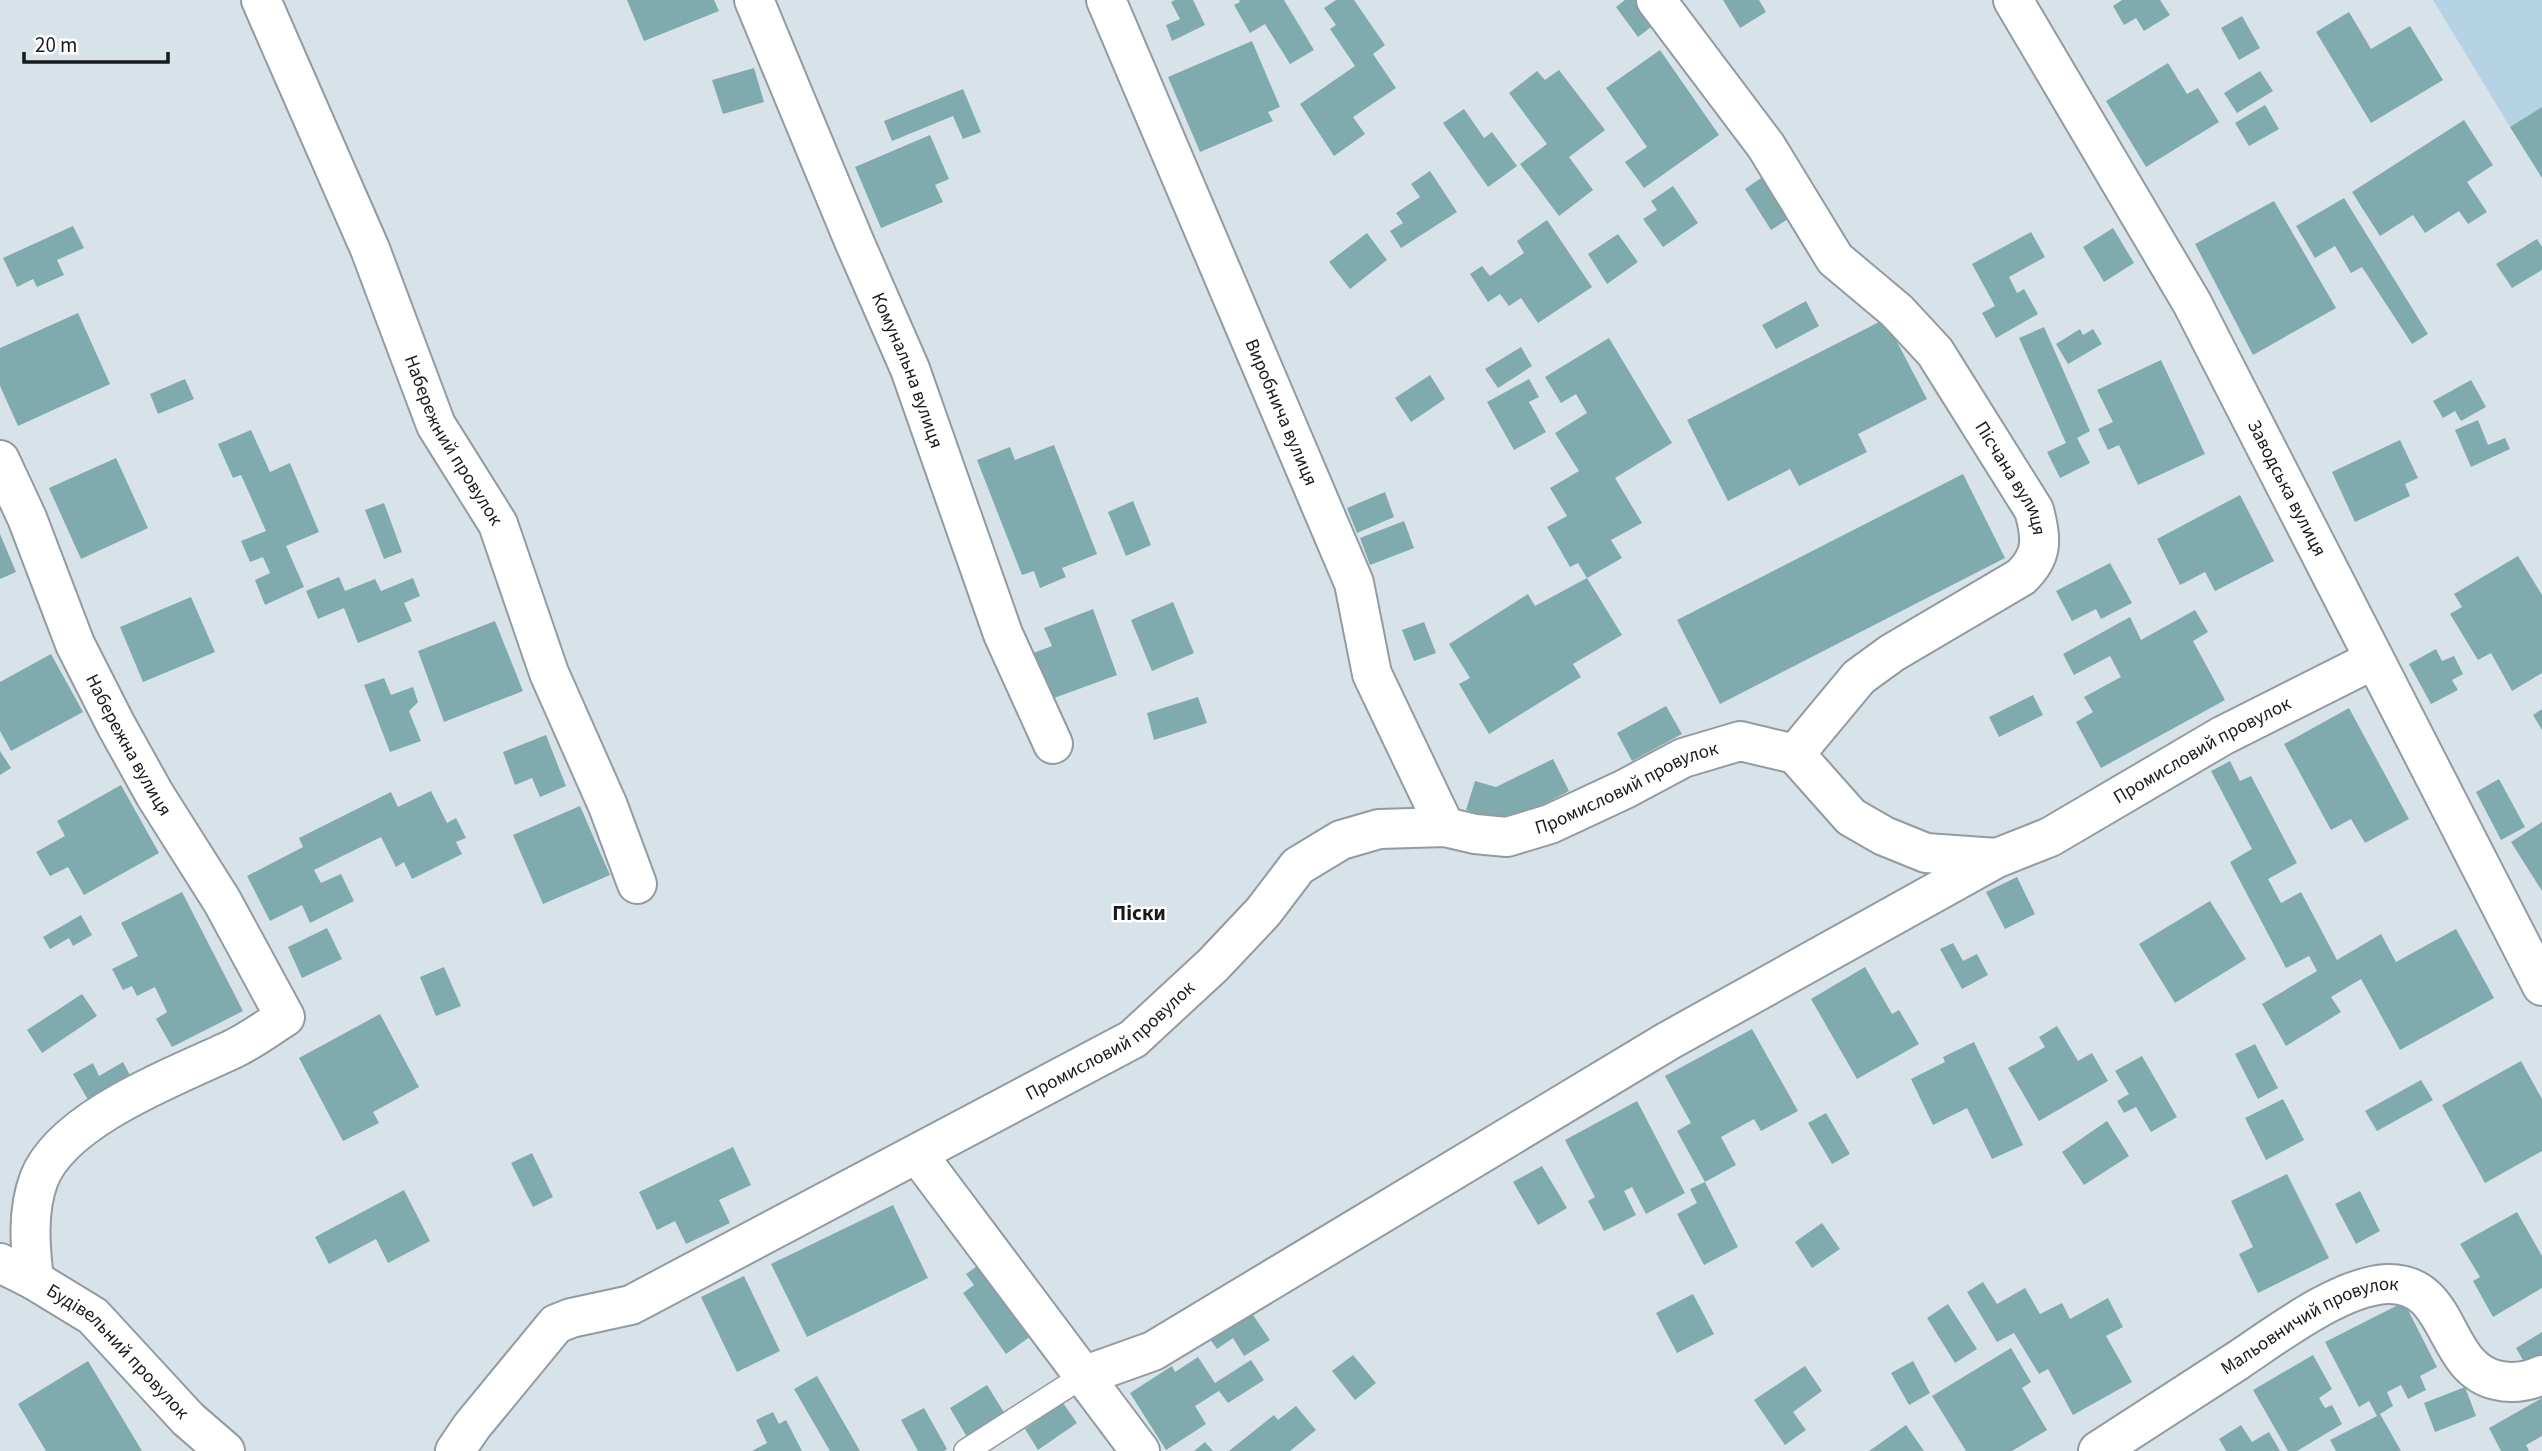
<svg xmlns="http://www.w3.org/2000/svg" width="2542" height="1451" font-family="'Source Sans 3',sans-serif">
<style>
.green{fill:#b6d3e5}
.building{fill:#80abae}
.lines{fill:none;stroke-linecap:round;stroke-linejoin:round}
.lane-casing{stroke:#919ba1;stroke-width:26}
.street-casing{stroke:#919ba1;stroke-width:42}
.lane{stroke:#fff;stroke-width:23}
.street{stroke:#fff;stroke-width:38}
.labels{text-anchor:middle;dominant-baseline:central;stroke-width:5;stroke-linejoin:round;paint-order:stroke}
.street-label{font-size:19px;fill:#181b1e;stroke:#fff}
.neighbourhood-label{font-size:21px;font-weight:bold;fill:#181b1e;stroke:#fff}
</style>
<rect width="100%" height="100%" fill="#d8e2e9"/>
<path class="green" d="M2433,0H2542V107L2510,127Z"/>
<path class="building" d="M627,0H714L719,11L644,41Z
M1175,0H1193L1205,25L1172,41L1166,25L1180,19L1171,2Z
M1239,0H1284L1314,50L1290,64L1265,24L1250,33L1234,5L1240,2Z
M1336,0H1354L1385,45L1373,54L1396,88L1353,117L1365,134L1334,156L1300,104L1355,66L1330,29L1336,25L1324,8Z
M1625,0H1638L1655,24L1638,37L1616,7Z
M1723,0H1759L1766,12L1740,28Z
M2122,0H2160L2170,15L2144,31L2136,18L2124,25L2113,6Z
M2349,12L2371,49L2410,26L2443,80L2371,123L2316,32Z
M2242,16L2260,48L2239,60L2221,28Z
M1252,41L1280,107L1268,112L1273,121L1200,152L1168,77Z
M1660,50L1719,135L1644,188L1625,162L1647,147L1606,88Z
M2168,63L2187,94L2198,88L2219,122L2146,167L2106,101Z
M754,68L764,102L723,114L712,80Z
M1559,70L1605,130L1569,157L1593,190L1559,216L1520,164L1547,144L1509,93L1537,71L1545,80Z
M2260,71L2273,91L2237,113L2224,93Z
M963,89L981,132L963,139L953,116L892,141L884,121Z
M2265,105L2279,129L2249,146L2235,123Z
M2542,107V178L2510,127Z
M1464,109L1484,138L1492,132L1517,166L1488,187L1443,123Z
M2464,120L2493,165L2467,182L2487,212L2468,224L2459,211L2425,233L2413,215L2380,236L2352,192Z
M930,135L949,179L935,185L943,202L881,228L855,167Z
M1430,171L1457,212L1401,248L1390,231L1403,223L1396,213L1420,197L1411,184Z
M1767,174L1794,215L1771,230L1745,189Z
M1673,186L1698,223L1663,247L1643,219L1657,210L1651,201Z
M2344,198L2428,334L2412,344L2362,267L2351,273L2335,246L2315,258L2296,226Z
M2274,201L2336,308L2253,355L2195,244Z
M1547,220L1592,287L1538,323L1521,298L1509,306L1500,294L1488,302L1470,274L1482,266L1490,276L1524,253L1517,241Z
M73,226L84,248L57,260L64,275L37,287L33,279L17,287L3,258Z
M2113,228L2134,263L2104,282L2083,247Z
M2031,232L2045,257L2009,277L2017,293L2024,289L2038,314L1996,338L1982,313L1995,306L1972,264Z
M1367,233L1387,260L1350,289L1329,262Z
M1618,234L1638,262L1607,284L1588,254Z
M2537,239L2542,247V270L2512,288L2496,264Z
M1806,301L1819,326L1776,349L1762,325Z
M78,313L110,384L18,426L0,386V348Z
M1885,319L1927,399L1858,434L1867,452L1799,486L1790,469L1728,501L1687,420Z
M2044,327L2090,431L2077,438L2090,463L2060,478L2047,452L2066,443L2019,338Z
M2080,329L2083,335L2093,329L2102,344L2068,364L2056,344Z
M1609,338L1672,443L1615,478L1642,523L1611,540L1622,558L1587,578L1578,563L1570,567L1547,527L1567,516L1550,488L1579,471L1555,433L1587,413L1576,394L1561,403L1545,377Z
M1521,347L1532,366L1498,388L1485,369Z
M2161,360L2205,454L2138,485L2119,445L2108,450L2098,429L2113,422L2097,390Z
M1430,375L1445,399L1411,422L1395,398Z
M185,379L194,399L158,414L150,394Z
M1529,379L1539,397L1529,402L1546,432L1514,450L1487,402Z
M2471,380L2486,407L2461,421L2455,411L2443,418L2433,401Z
M2478,420L2488,445L2505,438L2510,449L2471,467L2455,430Z
M251,430L270,472L290,463L319,532L286,546L304,587L265,605L255,580L270,573L263,557L250,562L241,541L266,531L241,475L233,478L218,444Z
M2400,440L2418,478L2405,484L2410,496L2355,522L2332,472Z
M1054,445L1097,554L1062,568L1066,577L1040,588L1034,571L1022,575L977,460L1010,447L1015,460Z
M116,458L148,528L81,559L49,488Z
M1963,474L2005,558L1720,704L1677,620Z
M1385,492L1394,517L1357,533L1347,508Z
M2240,495L2274,561L2215,591L2205,572L2180,585L2157,539Z
M1133,501L1151,545L1126,556L1108,512Z
M384,503L402,552L384,559L365,510Z
M1404,521L1414,548L1370,565L1360,538Z
M0,534L16,572L0,579Z
M2518,556L2542,595V673L2512,691L2491,653L2478,660L2450,614L2462,607L2454,594Z
M2110,563L2132,603L2101,619L2096,609L2072,621L2056,591Z
M339,577L345,591L375,579L381,591L413,578L420,596L404,603L412,621L358,643L344,608L318,619L306,591Z
M1587,578L1622,635L1573,664L1581,677L1489,734L1459,684L1470,678L1449,644L1528,594L1535,606Z
M191,597L215,652L143,682L120,627Z
M1173,602L1194,653L1152,671L1131,620Z
M1093,609L1117,675L1046,701L1028,655L1052,646L1044,628Z
M2195,610L2208,632L2193,641L2225,700L2101,768L2076,722L2093,712L2084,697L2121,677L2110,656L2074,675L2063,654L2130,617L2141,640Z
M495,621L523,691L444,722L418,651Z
M1424,622L1436,653L1414,661L1402,630Z
M2436,649L2442,661L2454,656L2463,674L2452,680L2458,690L2431,704L2409,664Z
M51,654L83,712L11,751L0,731V682Z
M384,678L391,695L413,687L418,702L409,711L421,741L390,752L364,685Z
M2033,695L2043,715L1999,737L1989,717Z
M1198,697L1207,723L1154,740L1147,713Z
M1666,706L1682,734L1632,761L1617,733Z
M2349,708L2409,819L2365,843L2351,819L2331,830L2284,744Z
M2542,709V730L2533,715Z
M546,735L566,786L540,797L532,778L515,785L503,752Z
M0,751L11,768L0,775Z
M1553,759L1569,791L1507,823L1466,810L1475,781L1496,787Z
M2230,761L2240,781L2251,776L2297,863L2268,879L2281,903L2301,892L2337,960L2381,934L2396,962L2456,929L2494,998L2400,1050L2361,979L2331,997L2341,1012L2286,1046L2262,1004L2317,971L2309,956L2286,968L2230,862L2252,849L2211,771Z
M2499,779L2525,827L2501,840L2476,792Z
M121,785L159,853L84,895L68,867L50,876L36,852L65,836L57,821Z
M431,791L447,823L456,818L466,838L456,842L462,854L412,879L404,862L396,867L381,837L314,870L321,883L341,874L354,901L310,923L302,905L270,921L247,876L303,847L299,838L391,792L398,807Z
M580,806L610,875L543,904L513,835Z
M2542,822V891L2511,842Z
M2017,877L2035,914L2005,929L1986,892Z
M182,892L243,1011L172,1047L156,1019L167,1012L155,987L137,996L132,986L123,990L112,969L138,956L121,923Z
M2210,901L2246,959L2175,1003L2139,944Z
M81,915L92,935L73,946L69,938L50,949L43,937Z
M327,928L342,959L302,978L288,947Z
M1953,943L1963,961L1977,954L1988,975L1962,989L1940,949Z
M444,967L461,1006L436,1016L420,977Z
M1865,967L1892,1014L1899,1010L1919,1044L1857,1079L1811,999Z
M82,994L97,1016L42,1053L27,1030Z
M380,1014L419,1087L373,1112L379,1123L343,1141L299,1058Z
M2057,1026L2078,1061L2092,1053L2108,1081L2039,1121L2008,1068L2045,1047L2039,1037Z
M1752,1029L1798,1111L1761,1131L1754,1119L1721,1137L1736,1165L1705,1182L1677,1131L1691,1123L1665,1076Z
M1974,1042L2023,1145L1992,1159L1967,1108L1933,1125L1911,1079L1945,1062L1943,1057Z
M2255,1044L2278,1088L2258,1099L2235,1054Z
M2142,1056L2177,1117L2151,1132L2136,1107L2124,1113L2117,1101L2129,1094L2115,1071Z
M2521,1061L2542,1099V1151L2485,1183L2442,1105Z
M123,1062L133,1081L91,1105L73,1074L93,1063L99,1076Z
M2421,1080L2433,1100L2377,1131L2365,1111Z
M2283,1099L2304,1140L2266,1160L2245,1118Z
M1637,1101L1685,1193L1646,1214L1632,1187L1624,1191L1636,1215L1604,1231L1588,1201L1595,1197L1565,1140Z
M1826,1113L1850,1154L1832,1164L1808,1123Z
M2107,1121L2129,1156L2084,1185L2062,1152Z
M733,1147L751,1185L719,1200L730,1223L686,1244L675,1221L657,1230L639,1192Z
M532,1153L553,1197L533,1207L511,1163Z
M1542,1166L1567,1208L1538,1225L1513,1182Z
M2287,1174L2329,1258L2258,1293L2239,1254L2253,1247L2231,1201Z
M1705,1182L1738,1247L1704,1265L1677,1214L1697,1203L1690,1189Z
M404,1190L430,1241L388,1263L376,1239L329,1264L315,1237Z
M2360,1191L2380,1231L2356,1244L2335,1204Z
M893,1205L928,1278L807,1337L771,1264Z
M2517,1212L2542,1256V1288L2493,1317L2473,1281L2480,1277L2460,1244Z
M1822,1223L1840,1249L1812,1268L1795,1242Z
M983,1262L1034,1334L1006,1354L963,1293L974,1285L966,1274Z
M744,1276L780,1351L737,1372L701,1297Z
M1983,1282L1997,1304L2025,1288L2040,1314L2062,1303L2070,1319L2108,1298L2123,1327L2106,1336L2132,1382L2073,1415L2048,1369L2039,1374L2014,1333L1997,1342L1967,1292Z
M1693,1294L1714,1334L1677,1353L1656,1313Z
M2404,1302L2437,1367L2420,1376L2426,1390L2408,1399L2401,1385L2387,1392L2393,1406L2380,1414L2401,1451H2336L2330,1440L2377,1416L2369,1401L2359,1407L2325,1342Z
M1948,1304L1977,1349L1955,1363L1927,1318Z
M1251,1312L1270,1340L1244,1356L1233,1338L1217,1349L1210,1339Z
M2542,1332V1360L2528,1369L2516,1348Z
M2011,1348L2031,1382L2022,1388L2047,1430L2012,1451H1966L1932,1396Z
M1353,1355L1376,1383L1355,1400L1332,1371Z
M2313,1355L2332,1389L2319,1398L2325,1408L2332,1405L2342,1424L2297,1451H2288L2253,1390Z
M1198,1357L1215,1383L1251,1360L1264,1380L1228,1403L1219,1391L1195,1406L1206,1424L1166,1450L1130,1393L1172,1366L1175,1372Z
M88,1361L142,1451H46L18,1404Z
M1913,1361L1930,1393L1909,1405L1891,1373Z
M1805,1366L1822,1391L1793,1412L1806,1430L1785,1445L1754,1400Z
M817,1376L860,1451H830L794,1389Z
M987,1385L1005,1414L967,1437L950,1408Z
M2465,1387L2476,1416L2435,1432L2424,1403Z
M2542,1398V1436L2526,1445L2529,1451H2501L2489,1428Z
M1063,1403L1077,1423L1038,1450L1025,1429Z
M1296,1406L1316,1430L1290,1451H1229L1274,1415L1278,1420Z
M924,1408L947,1449L944,1451H918L901,1420Z
M773,1412L779,1424L786,1420L802,1451H752L767,1443L756,1420Z
M1906,1425L1924,1451H1869Z
M2241,1425L2252,1442L2269,1432L2280,1451H2226L2219,1439Z
M1205,1442L1213,1451H1194Z"/>
<g class="lines">
<g class="lane-casing">
<path id="lane" d="M966,1451L1083,1376"/>
</g>
<g class="street-casing">
<g id="street">
<path id="s1" d="M261,0L370,249L436,425L498,524L549,673L608,806L637,884"/>
<path id="s2" d="M754,0L854,241L910,369L1003,634L1053,744"/>
<path id="s3" d="M1106,0L1354,583L1372,674L1445,827"/>
<path id="s4" d="M1656,0L1766,146L1835,259L1897,311L1935,352L2034,510C2042,539 2043,556 2021,577L1892,653L1859,677L1795,754L1851,817L1884,836L1926,853L1997,858"/>
<path id="s5" d="M2013,0L2192,303L2542,986"/>
<path id="s6" d="M0,460L27,518L75,644L116,725L155,795L222,901L285,1017C269,1027 253,1039 235,1048C179,1075 63,1117 39,1179C27,1211 30,1246 34,1280"/>
<path d="M918,1155L1140,1451"/>
<path id="s7" d="M0,1263L34,1280L93,1316L188,1419L225,1451"/>
<path id="s8" d="M1083,1376L1153,1351L1668,1041L1997,858L2050,837L2222,736L2373,660"/>
<path id="s9" d="M455,1451L472,1426L556,1324L571,1318L631,1305L1133,1039L1213,965L1263,912L1298,866L1341,840L1379,829L1445,827L1475,834L1507,837L1550,824L1625,789L1683,758L1740,741L1795,754"/>
<path id="s10" d="M2098,1451C2145,1421 2191,1391 2237,1361C2276,1335 2340,1286 2387,1284C2453,1282 2441,1367 2496,1380C2512,1384 2527,1382 2542,1375"/>
</g>
</g>
<use href="#lane" class="lane"/>
<use href="#street" class="street"/>
</g>
<g class="labels">
<g class="street-label">
<text stroke="none"><textPath href="#s2" startOffset="401">Комунальна вулиця</textPath></text>
<text stroke="none"><textPath href="#s3" startOffset="448">Виробнича вулиця</textPath></text>
<text stroke="none"><textPath href="#s1" startOffset="481">Набережний провулок</textPath></text>
<text stroke="none"><textPath href="#s4" startOffset="600">Пісчана вулиця</textPath></text>
<text stroke="none"><textPath href="#s5" startOffset="560">Заводська вулиця</textPath></text>
<text stroke="none"><textPath href="#s6" startOffset="313">Набережна вулиця</textPath></text>
<text stroke="none"><textPath href="#s8" startOffset="1284">Промисловий провулок</textPath></text>
<text stroke="none"><textPath href="#s9" startOffset="1396">Промисловий провулок</textPath></text>
<text stroke="none"><textPath href="#s9" startOffset="788">Промисловий провулок</textPath></text>
<text stroke="none"><textPath href="#s10" startOffset="248">Мальовничий провулок</textPath></text>
<text stroke="none"><textPath href="#s7" startOffset="149">Будівельний провулок</textPath></text>
</g>
<g class="neighbourhood-label">
<text x="1139" y="913">Піски</text>
</g>
</g>
<path d="M24 52v10h144v-10" fill="none" stroke="#181b1e" stroke-width="3.5"/>
<text x="35" y="52" font-size="21" fill="#181b1e" stroke="#ffffff" stroke-width="5" paint-order="stroke">20 m</text>
</svg>
